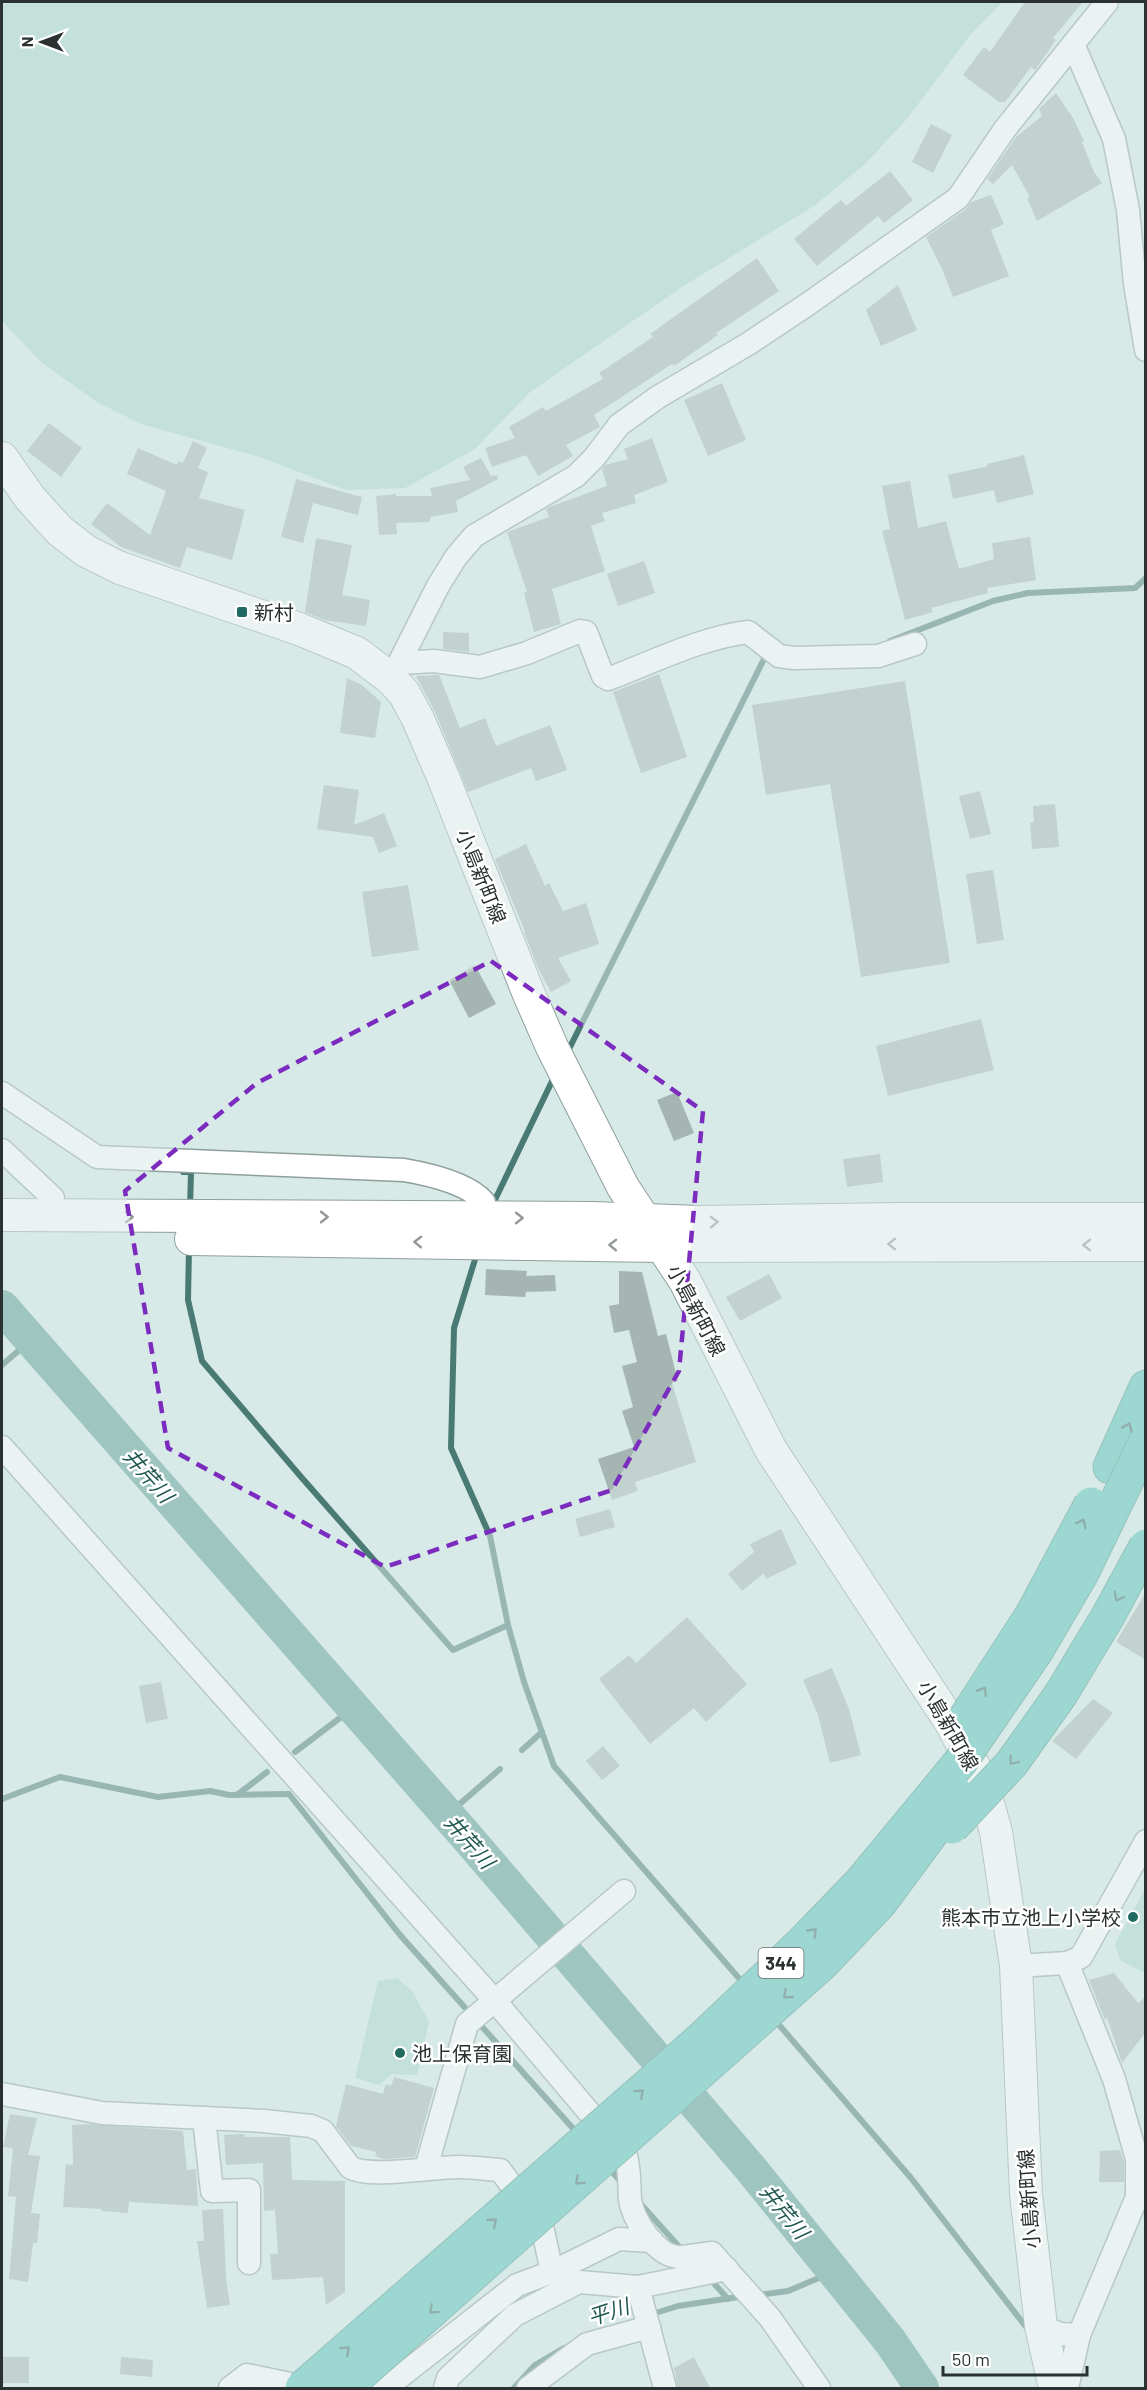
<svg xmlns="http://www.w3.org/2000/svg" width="1147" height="2390" font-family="Barlow,'Noto Sans JP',sans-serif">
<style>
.green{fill:#a9d4cd}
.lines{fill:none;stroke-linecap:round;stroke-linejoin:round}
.stream{stroke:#4a7a74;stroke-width:6}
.river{stroke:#589a91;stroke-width:34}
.building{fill:#a4b5b2}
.street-casing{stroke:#8e9f9c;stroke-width:25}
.secondary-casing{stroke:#8e9f9c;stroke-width:34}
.highway-casing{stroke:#459187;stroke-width:35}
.street{stroke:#fff;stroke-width:22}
.secondary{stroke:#fff;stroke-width:32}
.highway{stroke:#53c4b6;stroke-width:33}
.highway-bridge-casing{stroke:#459187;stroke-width:35;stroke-linecap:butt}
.highway-bridge{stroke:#53c4b6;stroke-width:33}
.oneway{stroke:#949898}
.oneway2{stroke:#3a6c66}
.marked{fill:none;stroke:#7b2cbf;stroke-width:4.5;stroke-dasharray:12 8;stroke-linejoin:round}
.poi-dot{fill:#216a62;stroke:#fff;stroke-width:2}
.labels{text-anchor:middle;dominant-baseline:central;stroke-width:5;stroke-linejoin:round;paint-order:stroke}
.shield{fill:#fff;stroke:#6a6f6e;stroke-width:1.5}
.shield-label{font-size:18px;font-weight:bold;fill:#2a3130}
.poi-label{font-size:20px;fill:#2a3130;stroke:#fff;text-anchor:start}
.street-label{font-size:20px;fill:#2a3130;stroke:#fff}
.water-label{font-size:21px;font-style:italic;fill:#1f5751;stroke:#fff}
</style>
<rect width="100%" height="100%" fill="#d8eae7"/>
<g class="green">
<polygon points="2,2 1003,2 971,34 906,120 865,164 814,206 685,285 569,365 529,393 475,449 405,488 346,490 260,457 141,424 97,402 41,362 2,321"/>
<polygon points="1145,1889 1145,1973 1120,1960 1115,1944"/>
<polygon points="397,1978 412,1991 429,2022 417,2075 392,2074 379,2085 355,2078 378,1981"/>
</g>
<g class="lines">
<g class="stream">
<polyline points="890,641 993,601 1028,593 1135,588 1146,578"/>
<polyline points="566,1055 768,651"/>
<polyline points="183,1172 191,1172 190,1208"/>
<polyline points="492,1206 555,1075"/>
<polyline points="189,1248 188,1300 202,1361 302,1478 453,1650 508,1625"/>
<polyline points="477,1253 454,1328 451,1448 490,1536 508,1625 524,1682 554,1766 744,1984"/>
<polyline points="2,1365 31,1340"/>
<polyline points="522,1750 542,1732"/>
<polyline points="295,1752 353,1708"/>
<polyline points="237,1795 267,1772"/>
<polyline points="2,1799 60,1777 158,1797 210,1791 229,1795 289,1794 400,1935 578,2134"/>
<polyline points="447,1815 500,1769"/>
<polyline points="774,2019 911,2178 1030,2332"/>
<polyline points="607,2166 622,2183"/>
<polyline points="639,2202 682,2250"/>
<polyline points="710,2279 728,2299"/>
<polyline points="758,2295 788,2291 833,2272"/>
<polyline points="649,2315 678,2306 745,2296"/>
<polyline points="514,2388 535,2365 564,2348"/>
</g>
<polyline class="river" points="2,1307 466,1836 751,2169 890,2341 922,2388"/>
</g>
<g class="building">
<polygon points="1025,2 1083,2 1053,38 1056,40 1035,70 1031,67 1005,102 999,102 963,75 984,47 990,52"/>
<polygon points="1056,93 1073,118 1084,141 1082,142 1094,172 1102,183 1037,221 1027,198 1030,197 1012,165 993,184 987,179 1016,137 1042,116 1039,109"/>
<polygon points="931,124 952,135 933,173 912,162"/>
<polygon points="890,171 913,200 884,223 878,216 817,266 794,239 841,200 846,206"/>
<polygon points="991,195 1004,224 991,230 1009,276 953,297 942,269 926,237 966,209 971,202"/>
<polygon points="757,258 779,291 716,333 718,335 674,366 672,364 594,415 600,427 566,445 573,456 538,476 526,455 492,467 485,448 515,438 509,427 543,407 546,411 603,379 599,373 653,337 650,334"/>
<polygon points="898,285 917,330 881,346 866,310"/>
<polygon points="722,383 746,440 708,456 684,400"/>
<polygon points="49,423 82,448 61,477 27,451"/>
<polygon points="652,438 668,482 634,495 636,503 602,513 605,521 591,526 605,571 552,589 561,624 534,632 524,593 527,592 507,532 549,517 546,509 552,506 607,486 602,469 605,465 628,459 624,449"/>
<polygon points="193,441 207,448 198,468 208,472 199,498 245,510 232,560 187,547 180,568 121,547 91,524 107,503 150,535 166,491 127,474 138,448 177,465 178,461 183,463"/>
<polygon points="1024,455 1034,494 997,503 994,490 953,499 948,475 988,466 987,464"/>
<polygon points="481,458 491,476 497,475 498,479 456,501 458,512 430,517 430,522 396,523 397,534 379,535 376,496 396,494 396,496 432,496 430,488 470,480 463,467"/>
<polygon points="296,479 362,497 358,515 313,503 303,543 281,537"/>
<polygon points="910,481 918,528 946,521 959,569 994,559 992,543 1030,537 1036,580 987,588 988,593 931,608 933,612 905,620 882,531 890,529 882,486"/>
<polygon points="316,538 352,545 342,595 370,600 366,626 324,620 305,612"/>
<polygon points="644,561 655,593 618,606 607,574"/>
<polygon points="443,632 469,633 469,652 443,649"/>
<polygon points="659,674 687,757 641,773 613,692"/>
<polygon points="439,675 460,728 485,718 496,746 550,725 567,770 536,781 531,768 468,792 435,712 416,676"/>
<polygon points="347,678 362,685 381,702 375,738 340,733"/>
<polygon points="905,681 950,963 861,977 830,784 766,795 752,705"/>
<polygon points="324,785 359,790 354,825 384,813 397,846 379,853 373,837 317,829"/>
<polygon points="980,791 991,834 970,839 959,796"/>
<polygon points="1055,804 1059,847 1032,849 1030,823 1034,822 1033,806"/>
<polygon points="526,844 545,886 549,883 563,911 586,903 599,944 558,958 571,981 551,992 538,968 524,932 525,931 495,859"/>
<polygon points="993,870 1004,940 977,944 966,874"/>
<polygon points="408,885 419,950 372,957 362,892"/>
<polygon points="475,965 496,1004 469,1018 449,980"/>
<polygon points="981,1019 994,1070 888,1096 876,1046"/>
<polygon points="677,1092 694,1133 674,1141 657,1100"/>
<polygon points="880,1154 883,1182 847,1187 843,1159"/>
<polygon points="486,1269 527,1271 526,1276 555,1275 556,1291 526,1292 525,1297 485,1295"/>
<polygon points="619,1271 642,1272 658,1336 666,1334 678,1381 672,1383 696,1462 635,1482 638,1491 612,1500 598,1459 634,1447 622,1411 633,1407 622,1366 637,1362 629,1330 614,1333 609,1306 619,1304"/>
<polygon points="769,1274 782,1298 740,1321 726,1297"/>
<polygon points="610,1509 615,1527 580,1537 575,1519"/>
<polygon points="781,1529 797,1564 766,1579 764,1573 742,1591 728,1574 754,1552 750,1544"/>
<polygon points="1146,1592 1146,1660 1116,1642"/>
<polygon points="687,1617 747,1684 706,1722 694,1708 650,1744 599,1679 629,1655 636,1663"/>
<polygon points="832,1668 849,1709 861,1755 830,1763 818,1715 803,1680"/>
<polygon points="161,1682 168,1719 146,1723 139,1686"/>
<polygon points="1093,1699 1113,1713 1076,1759 1052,1741"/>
<polygon points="603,1746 620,1766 602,1780 586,1761"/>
<polygon points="1114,1973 1138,2003 1146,1996 1146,2032 1122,2063 1107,2017 1105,2020 1089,1980"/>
<polygon points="394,2077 434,2088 415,2157 384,2159 375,2156 376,2152 351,2146 336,2126 346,2084 383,2094 386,2084 391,2086"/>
<polygon points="10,2114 37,2118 28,2155 40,2156 31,2213 40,2214 37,2243 33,2243 28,2282 9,2279 16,2197 8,2196 13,2148 3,2147"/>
<polygon points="90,2124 183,2131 187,2170 196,2169 198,2206 129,2202 128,2213 102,2211 102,2209 63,2207 66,2164 73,2165 72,2125"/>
<polygon points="244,2134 245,2137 290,2137 292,2180 345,2181 345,2292 326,2305 323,2277 272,2280 270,2254 278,2254 275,2210 264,2211 263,2163 226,2165 224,2135"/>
<polygon points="1120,2150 1124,2161 1124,2182 1099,2182 1100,2151"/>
<polygon points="223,2209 226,2278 230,2305 207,2308 197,2241 204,2241 202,2210"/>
<rect x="2" y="2357" width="27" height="26"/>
<polygon points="121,2357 153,2360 152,2377 120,2374"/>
<polygon points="694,2357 710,2388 678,2388 674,2368"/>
</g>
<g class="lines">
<g class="street-casing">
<g id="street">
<polyline points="1073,44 1114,139 1128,210 1135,284 1146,350"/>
<path d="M 400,663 L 434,661 L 480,667 L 527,653 L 580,631 L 586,632 L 603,676 L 608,679 C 653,662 700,638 748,632 L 779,656 L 794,658 L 878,656 L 915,644"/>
<polyline points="391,679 438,586 456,557 474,536 576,476 594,458 619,425 658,397 748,344 808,304 958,198 1005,129 1107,2"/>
<path d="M 2,1093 L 97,1157 L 404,1170 C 427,1174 468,1183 484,1202 L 475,1229"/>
<polyline points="2,1150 53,1198"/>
<path d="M 2,1447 L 495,2001 L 626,2156 C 630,2171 629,2183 630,2199 C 632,2219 656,2256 679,2257 C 689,2257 701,2254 712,2253 L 770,2318 L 819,2388"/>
<polyline points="1016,1966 1067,1963 1081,1957 1146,1841"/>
<path d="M 2,2094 L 102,2113 L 264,2121 L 311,2126 L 323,2131 L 350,2167 C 368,2179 434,2167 458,2167 C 472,2167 486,2169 500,2170 L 542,2226 L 552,2272"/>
<polyline points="204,2118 212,2191 249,2190 249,2263"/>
<polyline points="426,2168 467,2024 624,1891"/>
<polyline points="638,2287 665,2388"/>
<polyline points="1041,2326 1060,2334 1079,2335 1137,2197 1137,2159 1114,2079 1067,1963"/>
<polyline points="230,2388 247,2375 310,2388"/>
<polyline points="372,2388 392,2383 517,2285 552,2272 619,2239 652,2241"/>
<polyline points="445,2388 448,2378 515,2315 579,2282 638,2287 727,2269"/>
<polyline points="528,2388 587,2344 649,2327"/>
<polyline points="1067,2388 1079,2335"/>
</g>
</g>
<g class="secondary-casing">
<g id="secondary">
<polyline points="2,458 30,498 60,531 86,551 120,568 299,629 357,653 391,679 404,693 418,719 443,777 528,992 552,1047 623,1187 685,1281 771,1450 951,1723 982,1782 996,1832 1016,1966 1026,2194 1041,2326 1055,2388"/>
<polyline points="2,1215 593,1218 699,1222 900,1219 1146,1219"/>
<polyline points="191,1239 661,1246 1146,1245"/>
</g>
</g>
<g class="highway-casing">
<polyline id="highway" points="1110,1467 1146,1387"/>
</g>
<use href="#street" class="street"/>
<use href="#secondary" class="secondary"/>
<use href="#highway" class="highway"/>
<g class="highway-bridge-casing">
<g id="highway-bridge">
<polyline points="962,1723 1033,1613 1091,1504"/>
<polyline points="952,1827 1012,1763 1061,1694 1108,1616 1146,1546"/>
<polyline points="302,2388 701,2039 802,1943 861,1882 961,1761 1037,1650 1082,1573 1146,1441"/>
<polyline points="345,2388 822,1964 880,1903 959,1796"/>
</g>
</g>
<use href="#highway-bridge" class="highway-bridge"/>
</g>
<defs><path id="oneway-chevron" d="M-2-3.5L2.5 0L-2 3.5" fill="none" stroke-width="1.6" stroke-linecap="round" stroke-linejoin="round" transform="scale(1.5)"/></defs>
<g class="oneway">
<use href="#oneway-chevron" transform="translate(129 1217)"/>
<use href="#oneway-chevron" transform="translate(324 1217)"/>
<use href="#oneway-chevron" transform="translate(519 1218)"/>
<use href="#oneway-chevron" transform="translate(714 1222) rotate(-1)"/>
<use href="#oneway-chevron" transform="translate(418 1242) rotate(-179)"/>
<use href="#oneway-chevron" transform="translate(892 1244) rotate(180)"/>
<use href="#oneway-chevron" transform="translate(613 1245) rotate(-179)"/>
<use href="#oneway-chevron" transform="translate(1087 1245) rotate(-180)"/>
</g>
<g class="oneway2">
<use href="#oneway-chevron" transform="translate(1128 1427) rotate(-66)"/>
<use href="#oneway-chevron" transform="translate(1082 1523) rotate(-63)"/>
<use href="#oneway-chevron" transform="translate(1118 1597) rotate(118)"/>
<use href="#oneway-chevron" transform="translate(983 1691) rotate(-57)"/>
<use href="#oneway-chevron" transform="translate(1013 1761) rotate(128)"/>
<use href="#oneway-chevron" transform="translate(813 1932) rotate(-46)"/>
<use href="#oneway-chevron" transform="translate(787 1995) rotate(138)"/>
<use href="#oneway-chevron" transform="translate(640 2093) rotate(-42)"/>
<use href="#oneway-chevron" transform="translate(579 2181) rotate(138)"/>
<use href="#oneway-chevron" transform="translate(493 2222) rotate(-41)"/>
<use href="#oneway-chevron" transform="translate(433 2310) rotate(138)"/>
<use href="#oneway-chevron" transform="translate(346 2350) rotate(-41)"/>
</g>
<path d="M0 0H1147V2390H0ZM 491,961 L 703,1111 L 679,1371 L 612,1490 L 385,1567 L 168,1448 L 125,1191 L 257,1083 Z" fill="#d8eae7" fill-opacity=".55" fill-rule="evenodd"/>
<path class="marked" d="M 491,961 L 703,1111 L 679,1371 L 612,1490 L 385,1567 L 168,1448 L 125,1191 L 257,1083 Z"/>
<g class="poi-dot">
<rect x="236" y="606" width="12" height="12" rx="3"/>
<circle cx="1133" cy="1917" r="6"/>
<circle cx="400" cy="2053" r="6"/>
</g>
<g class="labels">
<rect class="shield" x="758.5" y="1948" width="45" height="30" rx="4.5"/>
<g class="shield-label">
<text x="781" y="1963">344</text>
</g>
<g class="poi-label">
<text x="254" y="612">新村</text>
<text x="1121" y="1917" text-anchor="end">熊本市立池上小学校</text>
<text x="412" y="2053">池上保育園</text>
</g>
<g class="street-label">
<text transform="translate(482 876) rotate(68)">小島新町線</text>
<text transform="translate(697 1310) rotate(62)">小島新町線</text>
<text transform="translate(949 1725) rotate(60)">小島新町線</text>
<text transform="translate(1028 2199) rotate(-94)">小島新町線</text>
</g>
<g class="water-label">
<text transform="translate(149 1475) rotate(49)">井芹川</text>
<text transform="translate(470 1841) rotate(49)">井芹川</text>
<text transform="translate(785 2211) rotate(51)">井芹川</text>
<text transform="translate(608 2311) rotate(-18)">平川</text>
</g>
</g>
<rect width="1147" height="2390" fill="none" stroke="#2a3130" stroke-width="6"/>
<g transform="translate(42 42) rotate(270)" stroke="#ffffff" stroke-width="4.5" paint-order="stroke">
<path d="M0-4.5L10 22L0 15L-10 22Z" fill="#2a3130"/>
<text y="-9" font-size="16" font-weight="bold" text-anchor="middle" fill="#2a3130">N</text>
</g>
<path d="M943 2366v9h144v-9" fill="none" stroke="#2a3130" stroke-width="3"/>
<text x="952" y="2366" font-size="18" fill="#2a3130" stroke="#ffffff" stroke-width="4.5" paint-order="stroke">50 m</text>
</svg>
